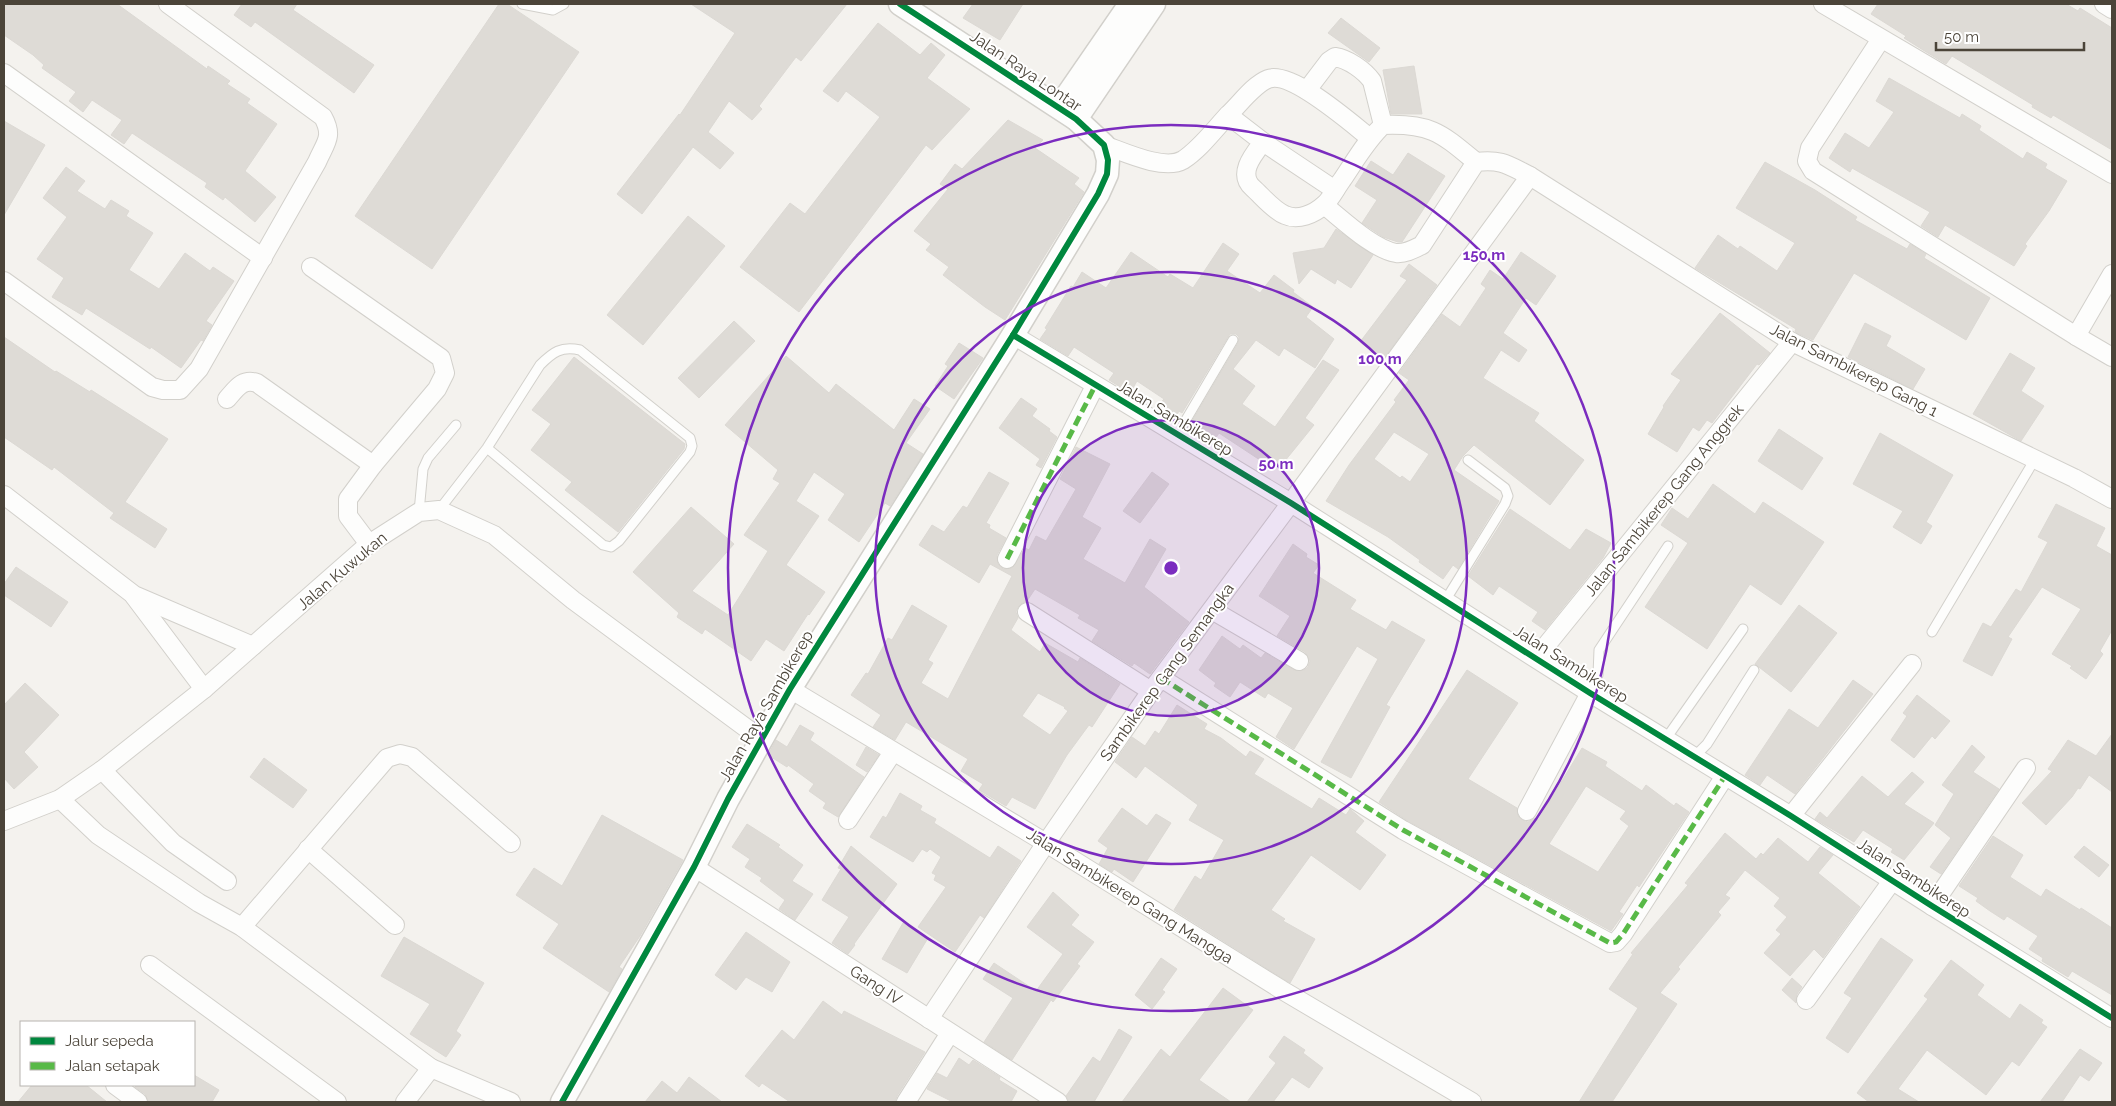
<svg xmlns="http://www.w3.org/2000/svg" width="2116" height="1106" font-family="Raleway,sans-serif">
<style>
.building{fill:#dedbd6;stroke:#dcd9d4;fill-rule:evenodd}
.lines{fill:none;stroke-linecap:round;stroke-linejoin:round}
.service-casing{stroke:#d2d0cb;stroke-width:11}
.minor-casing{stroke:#d2d0cb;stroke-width:20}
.tertiary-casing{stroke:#d2d0cb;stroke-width:25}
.service{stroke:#fdfdfc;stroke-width:9}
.minor{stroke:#fdfdfc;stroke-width:18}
.tertiary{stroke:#fdfdfc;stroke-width:22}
.quiet{stroke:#58b947;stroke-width:5;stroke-dasharray:10 5;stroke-linecap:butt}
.cycleway-casing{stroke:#fff;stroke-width:9}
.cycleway{stroke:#00873e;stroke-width:6}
.ring{fill:none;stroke:#7b2cbf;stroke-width:2.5}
.labels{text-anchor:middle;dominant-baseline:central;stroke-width:4;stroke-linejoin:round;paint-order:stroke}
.street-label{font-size:16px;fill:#4b4439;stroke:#fff}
.centre{fill:#7b2cbf;stroke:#fff;stroke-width:2.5}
.ring-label{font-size:15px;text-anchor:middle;font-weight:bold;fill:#7b2cbf;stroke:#fff;stroke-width:4;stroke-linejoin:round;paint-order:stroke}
</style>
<rect width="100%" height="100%" fill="#f4f2ee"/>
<g class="building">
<polygon points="4,4 117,4 207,69 208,66 230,81 227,84 250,99 247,103 277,124 245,171 276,197 255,222 225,197 223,200 205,187 207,183 132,133 124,144 111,135 122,120 92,100 83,112 69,101 76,92 42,68 44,65 33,55 4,35"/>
<polygon points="242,4 297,4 293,10 374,65 354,93 255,22 251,27 234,15"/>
<polygon points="499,4 507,4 579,52 432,269 355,216"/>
<polygon points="691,4 847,4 801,61 796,57 759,106 762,109 752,120 729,101 708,132 734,153 720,169 693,147 642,214 617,194 679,114 680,115 735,33"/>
<polygon points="973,4 1023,4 1000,40 963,18"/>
<polygon points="1878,4 2066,4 2078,11 2080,8 2112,28 2112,150 2053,115 2051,118 2032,107 2033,105 1952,56 1946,64 1923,50 1904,38 1906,36 1871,14"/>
<polygon points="1341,18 1380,48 1369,62 1328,33"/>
<polygon points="878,23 920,55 931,43 945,55 927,78 970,109 932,150 926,145 799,312 740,267 790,203 805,214 880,117 846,91 838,102 823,91"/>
<polygon points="1414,66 1422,114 1391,114 1383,70"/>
<polygon points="1889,78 1960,118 1962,114 1981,126 1979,130 2023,159 2027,152 2047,164 2045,168 2067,181 2049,211 2025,244 2027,246 2014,266 1945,225 1938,237 1921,226 1930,212 1852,168 1850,172 1829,158 1845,133 1869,148 1894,112 1876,101"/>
<polygon points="1008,120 1043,140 1035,148 1079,178 1074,184 1084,192 1005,320 985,307 943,275 949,267 926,250 931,244 914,231 948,189 940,184 955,164 962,169"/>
<polygon points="4,121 45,145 4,215"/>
<polygon points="1408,153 1445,176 1402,242 1398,242 1383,237 1362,223 1377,200 1355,186 1371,161 1393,175"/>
<polygon points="1765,162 1815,190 1857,217 1855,220 1907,249 1910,244 1926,254 1924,258 1990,298 1966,340 1854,273 1813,340 1797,333 1795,331 1796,329 1695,268 1718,235 1738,249 1740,246 1777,271 1795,243 1736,208"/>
<polygon points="66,167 85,181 77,191 105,209 111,200 129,211 126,216 153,233 129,270 159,289 185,253 210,271 213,267 234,281 206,321 212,325 203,341 201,340 181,368 151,347 150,349 86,308 82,315 52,297 64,278 37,259 67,217 43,198"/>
<polygon points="688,216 725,246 643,345 607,315"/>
<polygon points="1336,229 1373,255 1351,288 1337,279 1335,284 1311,269 1299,284 1293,253 1324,248"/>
<polygon points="1223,243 1239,254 1227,271 1260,293 1274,275 1294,290 1293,292 1313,307 1306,317 1334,339 1315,368 1284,348 1279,356 1256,340 1233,369 1255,386 1242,404 1275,427 1323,360 1339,370 1305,418 1314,425 1280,467 1266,457 1263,462 1219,433 1215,439 1192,421 1238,343 1239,337 1236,334 1230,334 1228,337 1182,413 1179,411 1174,420 1156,409 1164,399 1137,381 1130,393 1109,380 1114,373 1074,347 1068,356 1040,339 1047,329 1045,328 1071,286 1073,287 1082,272 1106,288 1131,252 1168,277 1170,274 1193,288"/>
<path d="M 1521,252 L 1556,276 L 1536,305 L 1526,298 L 1503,333 L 1527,350 L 1519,362 L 1501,350 L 1483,378 L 1539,413 L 1534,421 L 1584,460 L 1550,505 L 1474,445 L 1463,456 L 1454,470 L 1499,501 L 1458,569 L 1453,565 L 1443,579 L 1419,562 L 1420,560 L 1388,537 L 1326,501 L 1349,465 L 1396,402 L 1394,400 L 1409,380 L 1399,373 L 1442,314 L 1460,327 L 1486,288 L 1481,284 L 1490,270 L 1503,279 ZM 1394,432 L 1429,454 L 1410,482 L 1402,476 L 1400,478 L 1374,459 Z"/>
<polygon points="1409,264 1437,285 1383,360 1360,342 1407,280 1400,276"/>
<polygon points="1720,313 1770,353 1759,365 1757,364 1712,423 1707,420 1699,431 1693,427 1677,452 1648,434 1664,407 1663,406 1681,380 1671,374"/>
<polygon points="734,321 755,341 699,398 678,378"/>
<polygon points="1865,323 1891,336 1886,346 1925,369 1913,389 1848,357"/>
<polygon points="4,337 55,372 56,371 90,392 91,390 168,439 125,502 167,529 155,548 110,518 114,513 54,467 52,470 4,437"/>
<polygon points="959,343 983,358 954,399 935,386 948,366 945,364"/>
<polygon points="2010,353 2035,368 2021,391 2044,406 2021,441 1973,414"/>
<polygon points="786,356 829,393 836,384 894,430 914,399 930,409 906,443 923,454 890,506 885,503 859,542 828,520 845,494 814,472 796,501 819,516 786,565 825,592 809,615 808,614 784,651 766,639 751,661 705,629 702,634 677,617 679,613 633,572 691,507 734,544 692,591 728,615 768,551 744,535 780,483 773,479 778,470 725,425"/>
<polygon points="574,357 685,444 684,449 618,532 565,490 572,482 531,450 551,424 532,410"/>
<polygon points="1021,398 1037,409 1032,416 1050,429 1049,431 1057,437 1041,468 1036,465 1040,459 999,428"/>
<polygon points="1779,429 1823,458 1802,490 1758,461"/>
<polygon points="1880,433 1953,475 1926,522 1932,526 1921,544 1893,527 1903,511 1853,484"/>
<path d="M 1076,447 L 1110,464 L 1082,517 L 1101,528 L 1083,559 L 1125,583 L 1150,539 L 1166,549 L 1144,587 L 1189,622 L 1150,674 L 1134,663 L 1132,666 L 1092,641 L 1099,630 L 1078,618 L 1080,615 L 1035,589 L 1027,601 L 1022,603 L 1018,607 L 1016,612 L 1018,618 L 1011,630 L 1040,652 L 1045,643 L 1078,662 L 1080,658 L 1120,684 L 1092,727 L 1089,725 L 1067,755 L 1035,809 L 1012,797 L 1006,806 L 979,790 L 983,784 L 961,771 L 968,759 L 906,722 L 895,740 L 873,727 L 881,715 L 851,695 L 866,673 L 868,674 L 888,638 L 892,640 L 912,605 L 947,626 L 928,660 L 933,663 L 921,683 L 948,699 L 1012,576 L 990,564 L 979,583 L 919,545 L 932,525 L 944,532 L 963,506 L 967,508 L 989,472 L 1009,483 L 986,523 L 990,525 L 989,528 L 1006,538 L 997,555 L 998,564 L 1003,569 L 1012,568 L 1025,548 L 1029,550 L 1036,536 L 1046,541 L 1076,489 L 1060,479 ZM 1038,693 L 1065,707 L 1064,708 L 1068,711 L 1050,735 L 1022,716 Z"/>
<polygon points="1152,472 1169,484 1140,523 1123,511"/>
<polygon points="1713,484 1755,514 1763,502 1824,542 1781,605 1750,584 1707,649 1645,607 1688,543 1661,525 1672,508 1688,519"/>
<polygon points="2056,504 2105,528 2096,546 2112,555 2112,630 2100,651 2103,654 2086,679 2070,668 2072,666 2052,654 2081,609 2042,587 2008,637 2012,639 1992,676 1963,661 1983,623 1991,627 2016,589 2021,592 2048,542 2038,537"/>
<polygon points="1510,509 1570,550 1586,529 1611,543 1603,558 1545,630 1532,621 1538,612 1499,586 1493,595 1468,576"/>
<polygon points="1293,544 1307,554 1306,557 1319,565 1313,573 1356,600 1350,609 1386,630 1392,621 1425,640 1386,705 1390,707 1351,778 1321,762 1378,659 1357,646 1294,749 1276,737 1293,708 1268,693 1265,698 1240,682 1230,697 1214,686 1216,683 1199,670 1222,636 1240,649 1243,645 1261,658 1265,653 1294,670 1304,670 1308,667 1310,661 1305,652 1277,636 1290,616 1259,596"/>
<polygon points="16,567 68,602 51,627 4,595 4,584"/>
<polygon points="1799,605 1837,633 1791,692 1755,664"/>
<path d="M 1467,670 L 1518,703 L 1468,779 L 1517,808 L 1518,816 L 1522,820 L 1528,822 L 1535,818 L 1538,820 L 1582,748 L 1607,762 L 1605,766 L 1642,791 L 1646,785 L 1674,806 L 1676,803 L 1689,812 L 1639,887 L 1637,885 L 1619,912 L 1623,914 L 1611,931 L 1408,821 L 1379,802 ZM 1586,786 L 1626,811 L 1620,819 L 1629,826 L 1598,872 L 1549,844 Z"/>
<polygon points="1853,680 1873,694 1795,794 1767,775 1760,785 1745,775 1789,709 1818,728"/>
<polygon points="25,683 59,715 24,752 38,767 14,789 4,778 4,705"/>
<polygon points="1917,695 1950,721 1935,739 1932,736 1914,758 1891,740 1907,716 1903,713"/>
<polygon points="1177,705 1207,724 1204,729 1221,738 1246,757 1250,751 1264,759 1254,774 1312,809 1319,798 1346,815 1350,809 1364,821 1355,832 1386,855 1360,890 1311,855 1271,910 1285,919 1283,921 1315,939 1290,983 1174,910 1195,876 1201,880 1224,840 1189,820 1198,805 1145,766 1136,778 1115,762 1132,737 1145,746 1155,731 1159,734"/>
<polygon points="800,725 814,733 810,740 864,777 838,817 823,808 826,803 809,791 814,784 788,765 787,767 768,755 776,740 787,747"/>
<polygon points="2112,734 2112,792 2089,775 2080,789 2078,788 2072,797 2046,825 2022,803 2052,771 2048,769 2068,740 2096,756"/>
<polygon points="1972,745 1985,757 1973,772 1999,789 1941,874 1930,867 1951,838 1935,825 1954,794 1942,785"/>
<polygon points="866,747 879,755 867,772 856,765"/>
<polygon points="264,758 307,790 293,808 250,777"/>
<polygon points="1912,772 1924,782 1904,804 1934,823 1904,860 1891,852 1893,849 1863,830 1854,842 1815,819 1820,812 1827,818 1862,776 1888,797"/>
<polygon points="900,793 922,806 920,810 936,819 934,823 990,858 998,846 1021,861 984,918 980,915 955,952 918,927 946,887 934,880 936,875 932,873 941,857 930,849 927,852 922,849 913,862 870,837 883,816 886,818"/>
<polygon points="1122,808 1147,826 1156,814 1171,823 1133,882 1114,869 1112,872 1099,864 1108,848 1098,841"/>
<polygon points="602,815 683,860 640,936 619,967 622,969 609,992 543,948 559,924 516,895 534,868 562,886"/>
<polygon points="747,824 780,845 778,847 803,865 792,881 813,894 795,920 779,909 785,900 760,881 762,878 745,867 750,859 732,847"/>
<polygon points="1725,833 1756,859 1761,853 1763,855 1778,838 1808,862 1820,847 1833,855 1818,873 1860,907 1823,958 1814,949 1790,976 1764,953 1781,934 1776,930 1787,917 1774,906 1780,898 1745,870 1725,895 1730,898 1718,912 1721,915 1678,967 1680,969 1660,993 1677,1004 1612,1102 1579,1102 1638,1008 1609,989 1633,954 1631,953 1688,885 1685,883"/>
<polygon points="1993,836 2023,855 2010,877 2041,897 2046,889 2080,910 2081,908 2112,928 2112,995 2072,971 2068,977 2042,961 2043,958 2029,949 2038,936 2007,916 2004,920 1990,911 1976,901 1978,898 1959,886"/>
<polygon points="851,846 897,884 854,944 855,945 848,954 832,943 849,917 822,900 841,869 838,868"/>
<polygon points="2084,846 2109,865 2099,877 2074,857"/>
<polygon points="1053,892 1079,915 1071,925 1094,942 1077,964 1080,966 1053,1002 1051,1000 1012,1060 984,1042 1013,998 983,979 994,963 1036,991 1063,954 1027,927"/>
<polygon points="903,923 928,938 907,973 882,959"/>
<polygon points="746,932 790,962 772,992 746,977 736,990 715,975"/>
<polygon points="404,937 484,983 456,1031 461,1035 446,1057 410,1034 430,1004 381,976"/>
<polygon points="1881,938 1913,960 1848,1053 1826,1038 1852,998 1844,993"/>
<polygon points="1161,958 1177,969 1162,990 1165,992 1152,1009 1135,995"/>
<polygon points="1951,960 1984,985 1977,995 2010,1019 2020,1004 2043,1020 2041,1023 2047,1027 2019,1066 2012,1061 1986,1095 1927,1050 1898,1089 1919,1102 1869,1102 1857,1093 1928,999 1924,996"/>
<polygon points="1792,978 1802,987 1797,994 1796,1003 1782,990"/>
<polygon points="1223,988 1253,1010 1199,1080 1231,1102 1122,1102 1161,1049 1170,1057"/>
<polygon points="823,1001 842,1015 844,1011 925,1052 897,1096 895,1102 790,1102 762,1083 759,1087 745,1076 782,1030 794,1040"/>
<polygon points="1119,1029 1132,1037 1094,1102 1069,1102 1066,1096 1093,1057 1100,1062"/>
<polygon points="1284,1036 1305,1050 1303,1053 1323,1068 1309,1088 1292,1077 1273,1102 1247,1102 1276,1063 1269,1057"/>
<polygon points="2080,1049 2102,1063 2089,1081 2080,1075 2062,1102 2040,1102"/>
<polygon points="959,1058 969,1065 973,1060 1000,1077 999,1080 1017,1091 1011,1102 953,1102 927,1089 937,1073 947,1078"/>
<polygon points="194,1075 219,1090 212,1102 148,1102 145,1094 135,1087 137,1085 194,1085"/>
<polygon points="689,1077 722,1102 645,1102 662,1081 677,1093"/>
<polygon points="32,1085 86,1085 107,1102 18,1102"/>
</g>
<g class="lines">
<g class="service-casing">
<g id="service">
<polyline points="522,4 553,10 564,4"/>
<polyline points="1177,435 1233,340"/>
<path d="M 439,510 L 487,448 L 540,365 C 553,352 561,346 580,350 L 690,438 L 692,446 L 690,452 L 619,541 L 611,547 L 603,545 L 487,448"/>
<polyline points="419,512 423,469 428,458 456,425"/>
<polyline points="1445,601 1505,504 1508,496 1505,488 1468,460"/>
<polyline points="1932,632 2035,459"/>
<polyline points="1590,693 1598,675 1599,650 1668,546"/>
<polyline points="1665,740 1743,629"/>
<polyline points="1694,757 1707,744 1754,670"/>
</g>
</g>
<g class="minor-casing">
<g id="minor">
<polyline points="1823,4 2112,174"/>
<polyline points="2104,4 2112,9"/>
<polyline points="1881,39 1810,148 1807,161 1813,171 2076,336 2112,357"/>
<polyline points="4,73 263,258"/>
<path d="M 1307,90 L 1329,61 L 1335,57 C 1348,59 1364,70 1372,81 L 1383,125"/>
<path d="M 1228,115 C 1240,104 1253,85 1268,79 C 1291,70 1351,123 1370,138"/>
<polyline points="1263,142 1335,190"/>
<path d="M 1104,145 C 1124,152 1164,171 1183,160 C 1200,149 1214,130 1228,115 L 1263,142 C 1253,155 1237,174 1253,188 C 1262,196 1273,210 1285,215 C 1298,221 1314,214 1324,205 C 1331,199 1336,188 1342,180 C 1355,161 1366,141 1383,125 C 1431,123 1441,133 1476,162"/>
<path d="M 1324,205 C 1343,220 1373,249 1396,253 C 1405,254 1414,249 1422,245 L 1476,162 C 1502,159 1508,165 1530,176 L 1792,342 L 2074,478 L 2112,499"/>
<polyline points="311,267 441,358 445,373 437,389 373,465 348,499 348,516 369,544"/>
<path d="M 4,281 L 152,387 L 163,390 L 180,390 L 199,369 L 317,162 C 325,143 334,137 323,117 L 168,4"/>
<polyline points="1013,335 1291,503 1590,693 1791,816 1932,906 2112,1018"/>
<polyline points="2076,336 2112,274"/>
<path d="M 227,399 C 236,389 242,378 257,383 L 373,465"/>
<polyline points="4,495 134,595 253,646"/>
<polyline points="1007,559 1095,386"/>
<polyline points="134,596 204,689"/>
<polyline points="1212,610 1299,661"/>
<polyline points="1027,612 1151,691"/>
<polyline points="1536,658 1792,342"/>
<polyline points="1161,678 1403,830 1610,943 1616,942 1623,934 1725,776"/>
<polyline points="790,689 1046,843 1282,990 1472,1102"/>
<polyline points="102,770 173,843 227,881"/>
<polyline points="60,799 98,835 199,903 242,927 431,1068 511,1102"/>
<polyline points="1527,811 1590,693"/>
<polyline points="1791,816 1912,664"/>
<polyline points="848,820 893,752"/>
<polyline points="4,821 60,799 102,770 204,689 369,544 419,512 439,510 494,535 573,600 761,739"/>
<polyline points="308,849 395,925"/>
<polyline points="694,867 1058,1102"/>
<polyline points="1932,906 2026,768"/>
<polyline points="242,927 387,758 400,754 412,757 511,843"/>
<polyline points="150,965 337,1102"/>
<polyline points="1806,1000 1892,881"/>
<polyline points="929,1019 1046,843 1151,691 1293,500 1530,176"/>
<polyline points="115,1085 138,1102"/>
<polyline points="405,1102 431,1068"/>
<polyline points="906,1102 950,1033"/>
</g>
</g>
<g class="tertiary-casing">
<g id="tertiary">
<polyline points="1059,107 1130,4"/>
<polyline points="1076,119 1154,4"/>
<polyline points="562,1102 694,867 728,799 790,689 1013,335 1098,194 1107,174 1108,160 1104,145 1076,119 900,4"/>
</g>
</g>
<use href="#service" class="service"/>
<use href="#minor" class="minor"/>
<use href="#tertiary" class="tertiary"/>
<g class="quiet">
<polyline points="1007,559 1095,386"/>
<polyline points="1161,678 1403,830 1610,943 1616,942 1623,934 1725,776"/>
</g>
<g class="cycleway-casing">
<g id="cycleway">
<polyline points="1013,335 1291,503 1590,693 1791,816 1932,906 2112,1018"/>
<polyline points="562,1102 694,867 728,799 790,689 1013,335 1098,194 1107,174 1108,160 1104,145 1076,119 900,4"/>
</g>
</g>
<use href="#cycleway" class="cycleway"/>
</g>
<circle cx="1171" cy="568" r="148" fill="#7b2cbf" fill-opacity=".12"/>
<g class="ring">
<circle cx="1171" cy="568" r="148"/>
<circle cx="1171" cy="568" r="296"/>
<circle cx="1171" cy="568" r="443"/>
</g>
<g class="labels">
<g class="street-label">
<text transform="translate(1026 71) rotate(34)">Jalan Raya Lontar</text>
<text transform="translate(1854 370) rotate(27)">Jalan Sambikerep Gang 1</text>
<text transform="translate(1175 418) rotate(31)">Jalan Sambikerep</text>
<text transform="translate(1664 500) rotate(-51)">Jalan Sambikerep Gang Anggrek</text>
<text transform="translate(342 571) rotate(-40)">Jalan Kuwukan</text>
<text transform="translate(1571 664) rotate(32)">Jalan Sambikerep</text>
<text transform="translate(1167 672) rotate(-54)">Sambikerep Gang Semangka</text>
<text transform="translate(766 706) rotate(-60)">Jalan Raya Sambikerep</text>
<text transform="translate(1914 878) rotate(33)">Jalan Sambikerep</text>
<text transform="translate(1130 896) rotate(32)">Jalan Sambikerep Gang Mangga</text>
<text transform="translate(876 985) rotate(33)">Gang IV</text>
</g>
</g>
<circle cx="1171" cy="568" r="8" class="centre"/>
<g class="ring-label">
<text x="1484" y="260">150 m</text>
<text x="1380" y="364">100 m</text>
<text x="1276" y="469">50 m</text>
</g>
<rect width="2116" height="1106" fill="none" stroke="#4b4439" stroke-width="10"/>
<rect x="20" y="1021" width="175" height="65" fill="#ffffff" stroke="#b7b4b0"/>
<rect x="30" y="1037" width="25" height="8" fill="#00873e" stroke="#b7b4b0"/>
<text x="65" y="1046" font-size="15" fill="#4b4439">Jalur sepeda</text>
<rect x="30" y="1062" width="25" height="8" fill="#58b947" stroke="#b7b4b0"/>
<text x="65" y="1071" font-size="15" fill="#4b4439">Jalan setapak</text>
<path d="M1936 42v8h148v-8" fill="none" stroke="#4b4439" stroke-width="2.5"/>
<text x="1944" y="42" font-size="15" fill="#4b4439" stroke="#ffffff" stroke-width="4" paint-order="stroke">50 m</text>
</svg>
